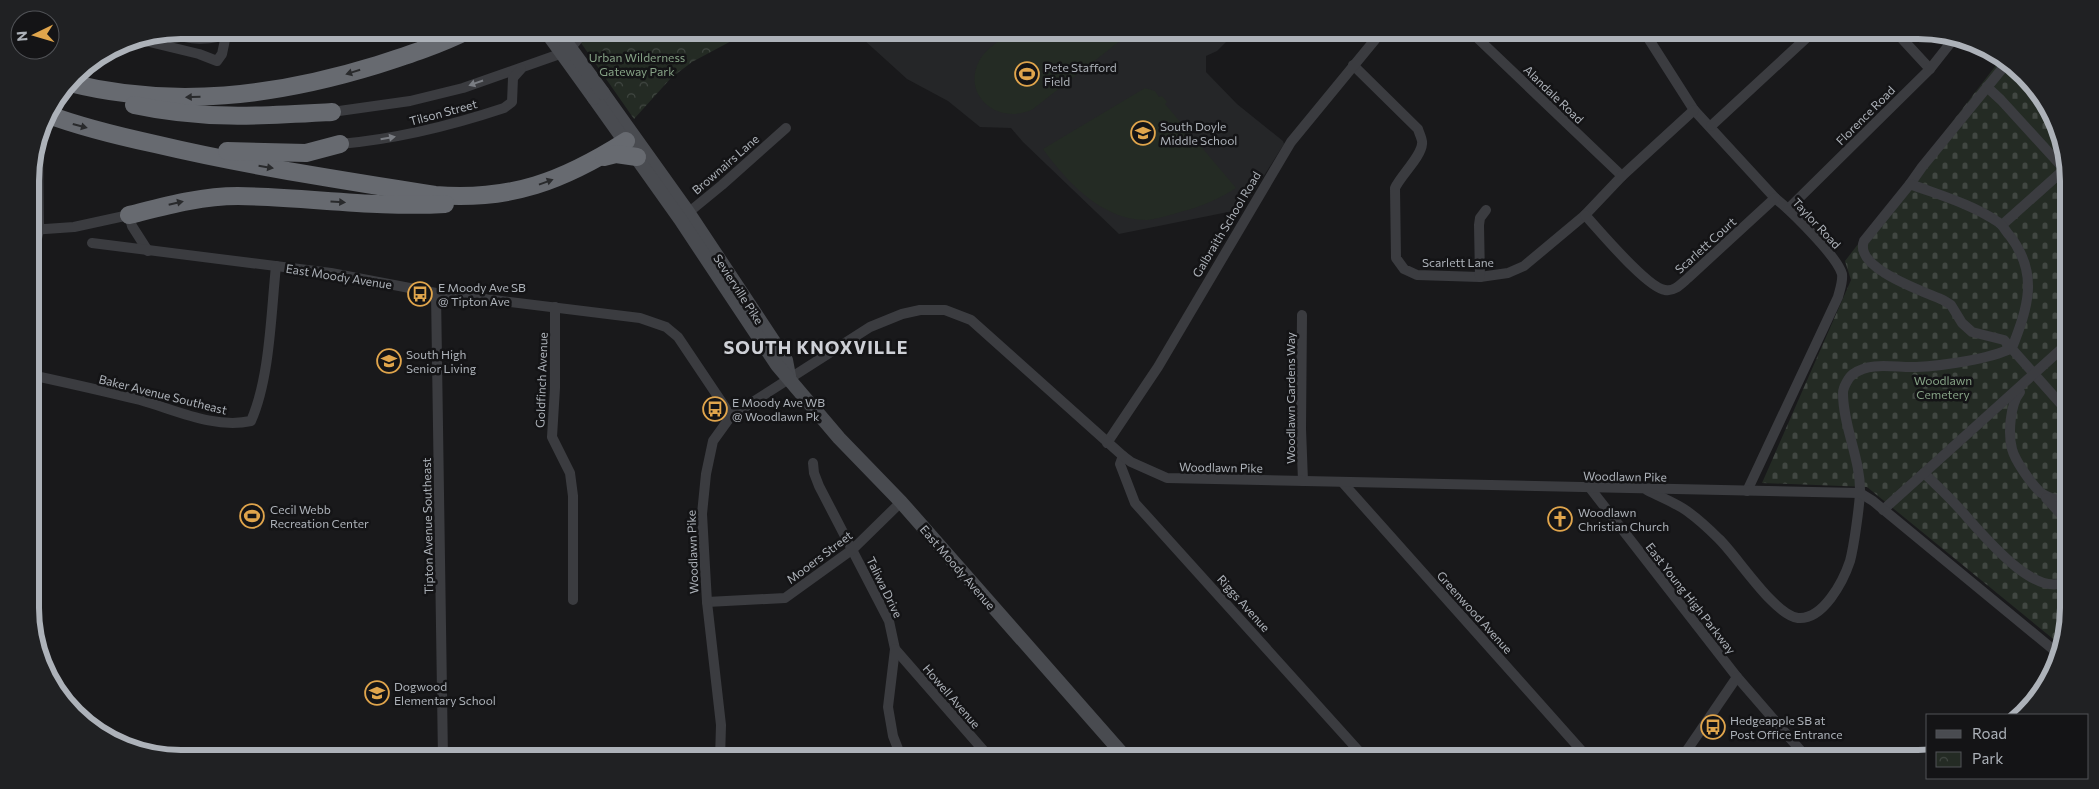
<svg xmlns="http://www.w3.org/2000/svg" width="2099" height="789" font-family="Commissioner,sans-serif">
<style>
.built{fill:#252628}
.green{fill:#242b24}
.cemetery{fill:url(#cemetery-stones)}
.park{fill:url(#park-crowns)}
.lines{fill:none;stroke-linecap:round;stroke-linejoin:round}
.minor{stroke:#3b3c40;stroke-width:10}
.secondary{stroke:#494b50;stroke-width:14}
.motorway{stroke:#676a70;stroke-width:18}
.secondary-bridge{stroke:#494b50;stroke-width:14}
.oneway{fill:#292a2c}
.oneway2{fill:#7a7d83}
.labels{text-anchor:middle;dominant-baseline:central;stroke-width:5;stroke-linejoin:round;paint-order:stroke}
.park-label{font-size:12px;fill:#86a286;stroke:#141416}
.poi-label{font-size:12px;fill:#adb2b9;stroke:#141416;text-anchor:start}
.street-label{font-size:12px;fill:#adb2b9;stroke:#141416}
.district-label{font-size:18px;font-weight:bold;letter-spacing:1px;fill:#ced0d6;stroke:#141416}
.rim{fill:none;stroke:#adb2b9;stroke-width:6}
</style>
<defs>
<pattern id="cemetery-stones" width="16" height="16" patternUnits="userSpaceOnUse" patternTransform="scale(1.25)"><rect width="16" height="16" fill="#242b24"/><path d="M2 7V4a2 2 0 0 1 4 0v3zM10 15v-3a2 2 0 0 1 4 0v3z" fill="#414742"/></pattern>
<pattern id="park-crowns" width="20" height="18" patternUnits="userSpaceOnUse" patternTransform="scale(1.25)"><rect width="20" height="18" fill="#242b24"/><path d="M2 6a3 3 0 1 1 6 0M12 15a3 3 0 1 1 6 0" fill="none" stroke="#414742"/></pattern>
</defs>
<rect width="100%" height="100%" fill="#19191b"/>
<polygon class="built" points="853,30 1238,30 1217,51 1206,56 1206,72 1237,104 1283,141 1284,144 1243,209 1119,234 1023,142 1011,128 980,127 948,101 907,79"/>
<g class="green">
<path d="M 1014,30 L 1134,30 L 1033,109 C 1000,126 961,97 979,61 C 986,48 1002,39 1014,30 Z"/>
<path d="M 1145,88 L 1155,91 L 1159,97 L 1162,96 L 1167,102 L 1165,104 L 1236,188 C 1219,199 1201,207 1180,212 C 1170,215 1158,219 1147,220 C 1103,221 1067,182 1043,149 Z"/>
</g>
<polygon class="cemetery" points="2000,60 2032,82 2057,123 2068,161 2069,608 2063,647 1867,487 1762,483 1851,280 1845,261"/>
<polygon class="park" points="572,30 752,30 692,62 671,78 634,119"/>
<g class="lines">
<g class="minor">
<polyline points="1469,30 1622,176"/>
<path d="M 1643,30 L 1694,110 L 1775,198 C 1791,211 1837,256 1842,274 C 1843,282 1840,289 1838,297 L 1747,491"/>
<polyline points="1894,30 1930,69"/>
<path d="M 171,32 C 193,43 217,39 239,30"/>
<polyline points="137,39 199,54 217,61 222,54 226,35"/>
<path d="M 1353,65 L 1418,129 C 1419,133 1423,140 1422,144 C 1421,157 1401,175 1395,188 L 1396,258 L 1404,269 L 1417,275 L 1480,277 L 1508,273 L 1524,266 L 1585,215 L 1622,176 L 1694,110"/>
<polyline points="1987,87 2001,100 2064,169"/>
<polyline points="332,112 410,101 463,88 557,55 575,43 585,30"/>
<polyline points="1711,126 1815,30"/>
<path d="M 340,144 C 397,139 450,126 504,108 L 512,102 L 513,78 L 521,69"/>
<polyline points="1910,184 1922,167 2006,64"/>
<polyline points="1788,209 1930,69 1956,36"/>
<path d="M 1585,215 C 1599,230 1647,288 1665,290 C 1674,292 1681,284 1688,278 L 1775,198"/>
<polyline points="683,217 722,185 786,128"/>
<polyline points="2002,225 2068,166"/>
<polyline points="31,230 74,227 129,215 132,226 148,251"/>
<polyline points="92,243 331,273 436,293 640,318 666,327 678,337 731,416"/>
<polyline points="31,264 39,230 38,142"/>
<polyline points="1480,277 1479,225 1480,218 1486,210"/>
<polyline points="436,293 443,759"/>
<polyline points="555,307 555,388 552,437 570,473 573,496 573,600"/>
<polyline points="1302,315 1301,429 1303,481"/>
<path d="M 31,375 C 68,383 104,391 140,400 C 176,410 214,429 251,421 C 270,378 271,313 276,266"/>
<path d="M 2020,392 C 2010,404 2008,434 2012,449 C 2015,461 2031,483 2040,492 C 2047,498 2060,501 2069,503"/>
<polyline points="1107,443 1158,367 1291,142 1383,30"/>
<polyline points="1123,456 1120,464 1135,503 1366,759"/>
<polyline points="813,463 814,473 819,486 889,621 895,649 888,707 893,736 902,759"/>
<path d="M 1924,473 C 1935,484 1947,495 1957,506 C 1976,526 2037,606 2069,579"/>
<polyline points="1343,483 1589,759"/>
<polyline points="1590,488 1737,677 1808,759"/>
<path d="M 1647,490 C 1660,497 1676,503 1687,511 C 1698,519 1709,529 1719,539 C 1737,556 1774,615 1798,618 C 1823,620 1843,582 1850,561 C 1854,546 1859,509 1860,493 C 1861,459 1843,427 1843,393 C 1843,387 1849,377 1853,374 C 1871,361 1896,368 1916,367 C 1942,366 1990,359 2012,348 C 2028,307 2039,274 2010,236 C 2006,232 2003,225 1998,222 C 1972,204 1939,195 1910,184 L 1864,241 C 1853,268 1925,292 1943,300 L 1951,305 L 1962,323 L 1972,332 L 2004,340 L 2068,412"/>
<polyline points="2046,498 2069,523"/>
<polyline points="1883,510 2068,343"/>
<polyline points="707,602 785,598 853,549 901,502"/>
<polyline points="895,649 991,759"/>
<polyline points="720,759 721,725 707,602 702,514 706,474 713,441 731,416 870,327 902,314 920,310 945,310 971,320 1123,456 1131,462 1167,478 1860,493 1873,501 2061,656"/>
<polyline points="1681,759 1737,677"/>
</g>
<g class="secondary">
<polyline points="603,93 688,212 786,360 789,376"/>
<polyline points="594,98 680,219 777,365 839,438 901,502 1127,759"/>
</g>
<g class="motorway">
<path d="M 70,83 C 174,109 276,96 377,65 C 408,55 439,45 469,30"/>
<path d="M 134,105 C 203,120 262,116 332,112"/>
<path d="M 46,114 C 81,127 118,136 155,144 C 248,166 342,180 435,195 C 511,201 563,181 626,141"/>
<polyline points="227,151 306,153 340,144"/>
<polyline points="604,157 616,154 637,157"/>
<path d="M 129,215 C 165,206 200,196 238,196 C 307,197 376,208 445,204"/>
</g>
<g class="secondary-bridge">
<polyline points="545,30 594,98"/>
<polyline points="557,30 603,93"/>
</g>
</g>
<defs><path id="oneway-solid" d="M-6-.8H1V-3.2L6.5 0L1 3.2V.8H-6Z" transform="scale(1.25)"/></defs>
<g class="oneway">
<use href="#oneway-solid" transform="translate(353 72) rotate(163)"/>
<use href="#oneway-solid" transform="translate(193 97) rotate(178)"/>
<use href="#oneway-solid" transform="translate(80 126) rotate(15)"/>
<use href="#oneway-solid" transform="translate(266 167) rotate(9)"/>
<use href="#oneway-solid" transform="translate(546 182) rotate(-20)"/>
<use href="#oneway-solid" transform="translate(338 202) rotate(3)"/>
<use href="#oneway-solid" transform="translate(176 203) rotate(-13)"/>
</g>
<g class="oneway2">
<use href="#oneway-solid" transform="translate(476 83) rotate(161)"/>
<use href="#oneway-solid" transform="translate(388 138) rotate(-10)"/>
</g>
<defs>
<g id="stadium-ring" transform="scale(1.25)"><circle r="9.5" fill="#141416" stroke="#e0a54c" stroke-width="1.5"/><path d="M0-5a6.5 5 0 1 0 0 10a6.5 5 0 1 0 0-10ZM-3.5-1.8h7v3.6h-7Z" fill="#e0a54c"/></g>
<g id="school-ring" transform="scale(1.25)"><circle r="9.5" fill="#141416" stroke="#e0a54c" stroke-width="1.5"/><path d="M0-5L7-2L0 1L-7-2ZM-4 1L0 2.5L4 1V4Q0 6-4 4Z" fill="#e0a54c"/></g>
<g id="bus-ring" transform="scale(1.25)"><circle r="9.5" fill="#141416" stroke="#e0a54c" stroke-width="1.5"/><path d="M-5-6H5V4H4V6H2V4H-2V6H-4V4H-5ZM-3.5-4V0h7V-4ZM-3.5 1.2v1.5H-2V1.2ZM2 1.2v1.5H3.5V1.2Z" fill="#e0a54c"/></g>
<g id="church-ring" transform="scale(1.25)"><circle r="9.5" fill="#141416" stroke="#e0a54c" stroke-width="1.5"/><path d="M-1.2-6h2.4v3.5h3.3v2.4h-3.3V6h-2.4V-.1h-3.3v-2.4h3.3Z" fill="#e0a54c"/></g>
</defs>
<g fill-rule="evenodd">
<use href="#stadium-ring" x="1027" y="74"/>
<use href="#school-ring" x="1143" y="133"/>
<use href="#bus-ring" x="420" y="294"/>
<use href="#school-ring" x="389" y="361"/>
<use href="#bus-ring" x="715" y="409"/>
<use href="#stadium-ring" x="252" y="516"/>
<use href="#church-ring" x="1560" y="519"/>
<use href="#school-ring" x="377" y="693"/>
<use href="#bus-ring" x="1713" y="727"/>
</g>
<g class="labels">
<g class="park-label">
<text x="637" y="57">Urban Wilderness<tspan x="637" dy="14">Gateway Park</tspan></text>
<text x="1943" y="380">Woodlawn<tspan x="1943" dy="14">Cemetery</tspan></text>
</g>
<g class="poi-label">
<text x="1044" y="67">Pete Stafford<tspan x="1044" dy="14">Field</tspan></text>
<text x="1160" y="126">South Doyle<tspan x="1160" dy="14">Middle School</tspan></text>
<text x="438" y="287">E Moody Ave SB<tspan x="438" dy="14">@ Tipton Ave</tspan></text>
<text x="406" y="354">South High<tspan x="406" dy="14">Senior Living</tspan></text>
<text x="732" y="402">E Moody Ave WB<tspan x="732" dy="14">@ Woodlawn Pk</tspan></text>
<text x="270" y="509">Cecil Webb<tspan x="270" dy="14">Recreation Center</tspan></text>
<text x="1578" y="512">Woodlawn<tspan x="1578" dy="14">Christian Church</tspan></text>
<text x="394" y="686">Dogwood<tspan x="394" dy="14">Elementary School</tspan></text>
<text x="1730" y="720">Hedgeapple SB at<tspan x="1730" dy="14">Post Office Entrance</tspan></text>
</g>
<g class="street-label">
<text transform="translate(1554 94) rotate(44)">Alandale Road</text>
<text transform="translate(443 112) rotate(-15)">Tilson Street</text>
<text transform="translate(1865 115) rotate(-45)">Florence Road</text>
<text transform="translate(725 164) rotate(-41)">Brownairs Lane</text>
<text transform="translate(1817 223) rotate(47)">Taylor Road</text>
<text transform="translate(1226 224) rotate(-59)">Galbraith School Road</text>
<text transform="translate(1705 245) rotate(-42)">Scarlett Court</text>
<text x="1458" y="262">Scarlett Lane</text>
<text transform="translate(339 276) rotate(9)">East Moody Avenue</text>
<text transform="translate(739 289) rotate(57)">Sevierville Pike</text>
<text transform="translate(541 380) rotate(-88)">Goldfinch Avenue</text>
<text transform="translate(163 394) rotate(14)">Baker Avenue Southeast</text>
<text transform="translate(1290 398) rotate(-90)">Woodlawn Gardens Way</text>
<text transform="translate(1221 467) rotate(1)">Woodlawn Pike</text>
<text transform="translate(1625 476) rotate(1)">Woodlawn Pike</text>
<text transform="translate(427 526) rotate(-91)">Tipton Avenue Southeast</text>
<text transform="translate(692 552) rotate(-92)">Woodlawn Pike</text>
<text transform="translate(819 557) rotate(-37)">Mooers Street</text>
<text transform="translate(958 567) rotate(49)">East Moody Avenue</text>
<text transform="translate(885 587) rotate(64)">Taliwa Drive</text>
<text transform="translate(1691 598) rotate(52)">East Young High Parkway</text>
<text transform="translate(1244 603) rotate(48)">Riggs Avenue</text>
<text transform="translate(1475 612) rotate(48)">Greenwood Avenue</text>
<text transform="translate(952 696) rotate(49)">Howell Avenue</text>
</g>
<g class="district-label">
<text x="816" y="347">SOUTH KNOXVILLE</text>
</g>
</g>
<path d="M0 0H2099V789H0ZM181 39H1918A142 142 0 0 1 2060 181V608A142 142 0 0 1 1918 750H181A142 142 0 0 1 39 608V181A142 142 0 0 1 181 39Z" fill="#202123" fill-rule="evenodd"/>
<path class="rim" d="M181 39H1918A142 142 0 0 1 2060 181V608A142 142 0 0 1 1918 750H181A142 142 0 0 1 39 608V181A142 142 0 0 1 181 39Z"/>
<rect x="1926" y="714" width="162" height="65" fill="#141416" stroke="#515357"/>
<rect x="1936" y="730" width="25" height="8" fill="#494b50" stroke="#515357"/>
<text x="1972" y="739" font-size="15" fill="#adb2b9">Road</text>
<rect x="1936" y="752" width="25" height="15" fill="url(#park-crowns)" stroke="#515357"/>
<text x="1972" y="764" font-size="15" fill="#adb2b9">Park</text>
<g transform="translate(35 35) rotate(265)"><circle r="24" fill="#141416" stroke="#515357"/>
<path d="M0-4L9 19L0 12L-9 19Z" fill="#e0a54c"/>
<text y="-8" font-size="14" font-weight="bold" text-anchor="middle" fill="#adb2b9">N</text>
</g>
</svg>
